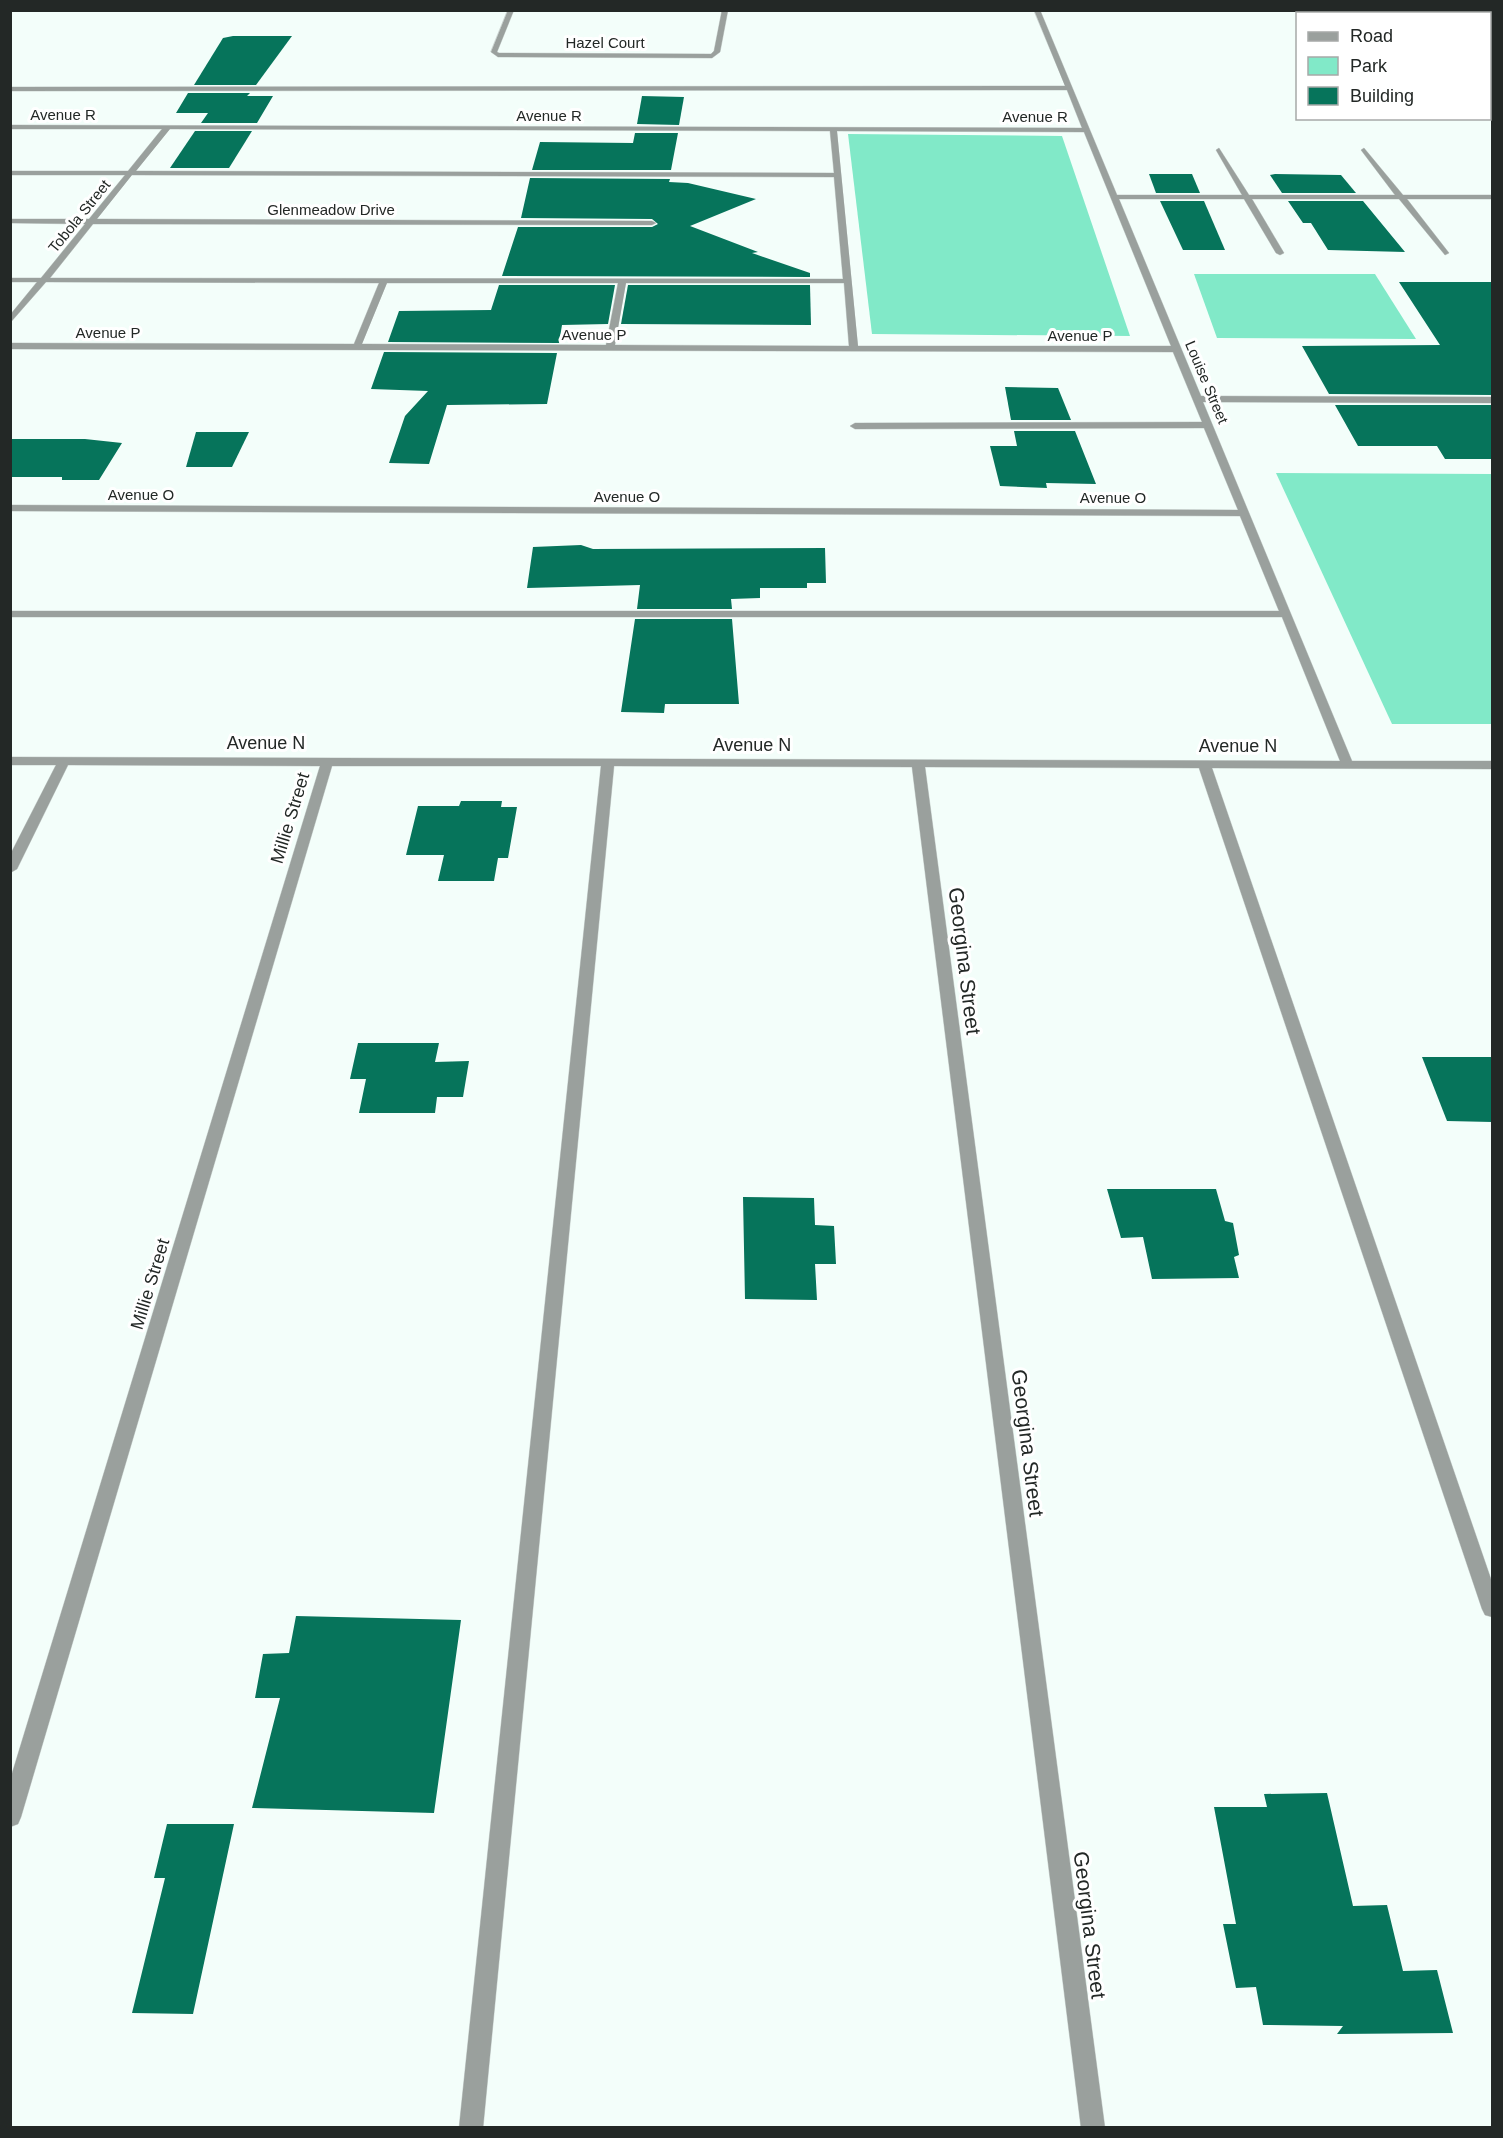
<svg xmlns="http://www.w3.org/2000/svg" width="1503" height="2138" font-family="Helvetica,sans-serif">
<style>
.green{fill:#81e9c8}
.building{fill:#06745b}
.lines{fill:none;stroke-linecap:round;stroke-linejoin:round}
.minor-casing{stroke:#ced7d4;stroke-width:1}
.minor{fill:#9aa09d;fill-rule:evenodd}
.labels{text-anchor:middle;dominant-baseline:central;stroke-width:6;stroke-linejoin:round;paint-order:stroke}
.far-street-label{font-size:15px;fill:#232826;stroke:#fff}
.street-label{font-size:18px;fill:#232826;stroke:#fff}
.near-street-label{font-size:21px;fill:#232826;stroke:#fff}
</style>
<rect width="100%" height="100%" fill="#f3fefa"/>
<g class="green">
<polygon points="848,134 1062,136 1130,336 872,334"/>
<polygon points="1194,274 1375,274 1416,339 1217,338"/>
<polygon points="1276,473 1492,474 1492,724 1392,724"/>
</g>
<g class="building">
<polygon points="233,36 292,36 256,85 194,85 223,38"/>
<polygon points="188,93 250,93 247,96 273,96 257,123 201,123 208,113 176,113"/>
<polygon points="642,96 684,97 679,125 637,124"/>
<polygon points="195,131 252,131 229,168 170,168"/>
<polygon points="635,133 678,133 671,170 532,170 540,142 633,143"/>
<polygon points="1149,174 1192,174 1200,193 1156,193"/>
<polygon points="1275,174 1341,175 1356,193 1282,193 1270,175"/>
<polygon points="530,178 670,179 669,182 688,183 756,199 690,226 758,252 752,253 810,273 810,277 502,276 518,227 652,227 658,224 652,219 521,218"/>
<polygon points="1204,201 1225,250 1183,250 1160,201"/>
<polygon points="1288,201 1363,201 1405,252 1328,250 1311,223 1303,223"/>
<polygon points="1399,282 1492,282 1492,395 1329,394 1302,346 1440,345"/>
<polygon points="499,285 615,285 608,324 562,325 559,343 388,342 399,311 491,310"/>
<polygon points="628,285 810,285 811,325 621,324"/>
<polygon points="384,352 557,353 547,404 447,405 429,464 389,463 405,416 428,391 371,389"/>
<polygon points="1005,387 1058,388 1071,420 1011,420"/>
<polygon points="1335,405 1492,405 1492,459 1445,459 1437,446 1358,446"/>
<polygon points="1014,431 1075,431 1096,484 1046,483 1047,488 1000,486 990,446 1017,446"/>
<polygon points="196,432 249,432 232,467 186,467"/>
<polygon points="10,439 85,439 122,443 99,480 62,480 62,477 10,477"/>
<polygon points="581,545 593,549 825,548 826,583 807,583 807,588 760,588 760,598 731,599 732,609 637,609 640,585 527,588 533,547"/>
<polygon points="635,619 732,619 739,704 665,704 664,713 621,712"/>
<polygon points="461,801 502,801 501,807 517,807 508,858 498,858 494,881 438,881 444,855 406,855 418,806 459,806"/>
<polygon points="358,1043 439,1043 435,1062 469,1061 463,1097 437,1097 435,1113 359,1113 366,1079 350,1079"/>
<polygon points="1422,1057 1492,1057 1492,1122 1447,1121"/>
<polygon points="1107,1189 1216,1189 1225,1221 1233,1223 1239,1255 1234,1257 1239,1278 1152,1279 1143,1237 1121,1238"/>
<polygon points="743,1197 814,1198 815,1225 834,1226 836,1264 815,1264 817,1300 745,1299"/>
<polygon points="296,1616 461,1620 434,1813 252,1808 280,1698 255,1698 263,1654 289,1653"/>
<polygon points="1327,1793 1353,1906 1387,1905 1403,1971 1437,1970 1453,2033 1337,2034 1343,2026 1263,2025 1256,1987 1236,1988 1223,1924 1236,1924 1214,1807 1267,1807 1264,1794"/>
<polygon points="167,1824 234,1824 193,2014 132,2013 165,1878 154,1878"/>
</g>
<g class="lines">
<g class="minor-casing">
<g id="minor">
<polygon points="508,10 514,10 497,52 499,53 711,54 714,51 722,10 728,10 720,52 712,58 498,57 491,52"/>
<path d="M 1034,10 L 1040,10 L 1117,195 L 1242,195 L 1216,150 L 1219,148 L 1249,195 L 1395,195 L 1361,150 L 1364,148 L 1403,195 L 1492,195 L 1492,199 L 1407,199 L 1449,253 L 1445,255 L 1399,199 L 1252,199 L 1284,253 L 1280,255 L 1276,253 L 1244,199 L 1119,199 L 1201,396 L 1492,397 L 1492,403 L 1203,402 L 1352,761 L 1492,761 L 1492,769 L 1212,768 L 1492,1582 L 1492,1617 L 1485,1615 L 1482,1609 L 1199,768 L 925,767 L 1105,2128 L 1081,2128 L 912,767 L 614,766 L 483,2128 L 459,2128 L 601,766 L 332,766 L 21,1817 L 18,1824 L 10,1827 L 10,1780 L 320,766 L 68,765 L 17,869 L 10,873 L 10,855 L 56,765 L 10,765 L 10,757 L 1340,761 L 1282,617 L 10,617 L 10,611 L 1279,611 L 1240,516 L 10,511 L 10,505 L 1238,510 L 1204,428 L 855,429 L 850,426 L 855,423 L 1202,422 L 1173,352 L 10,349 L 10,343 L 354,344 L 379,283 L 46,282 L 10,323 L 10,315 L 37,282 L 10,282 L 10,278 L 41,278 L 85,224 L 10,223 L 10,219 L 89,219 L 125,175 L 10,175 L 10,171 L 128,171 L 162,129 L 10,129 L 10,125 L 1082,128 L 1067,90 L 10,91 L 10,87 L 1065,86 ZM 170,129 L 830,131 L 834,173 L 136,171 ZM 837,131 L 1084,132 L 1171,346 L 858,346 ZM 132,175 L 834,177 L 843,279 L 50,278 L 93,224 L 652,225 L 656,223 L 652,221 L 97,219 ZM 387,283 L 618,283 L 606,345 L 362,344 ZM 626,283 L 844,283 L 849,346 L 615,345 Z"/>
</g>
</g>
<use href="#minor" class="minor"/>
</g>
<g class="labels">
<g class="far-street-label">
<text x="605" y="42">Hazel Court</text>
<text x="63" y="114">Avenue R</text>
<text x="549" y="115">Avenue R</text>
<text x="1035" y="116">Avenue R</text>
<text x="331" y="209">Glenmeadow Drive</text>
<text transform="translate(79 216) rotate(-51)">Tobola Street</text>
<text x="108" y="332">Avenue P</text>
<text x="594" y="334">Avenue P</text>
<text x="1080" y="335">Avenue P</text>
<text transform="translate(1207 382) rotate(67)">Louise Street</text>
<text x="141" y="494">Avenue O</text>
<text x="627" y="496">Avenue O</text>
<text x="1113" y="497">Avenue O</text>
</g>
<g class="street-label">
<text x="266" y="743">Avenue N</text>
<text x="752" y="745">Avenue N</text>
<text x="1238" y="746">Avenue N</text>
<text transform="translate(290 818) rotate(-73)">Millie Street</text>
<text transform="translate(150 1284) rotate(-73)">Millie Street</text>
</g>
<g class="near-street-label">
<text transform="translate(965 961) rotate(83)">Georgina Street</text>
<text transform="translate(1028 1443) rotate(83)">Georgina Street</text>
<text transform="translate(1090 1925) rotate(83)">Georgina Street</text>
</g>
</g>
<rect width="1503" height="2138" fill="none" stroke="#232826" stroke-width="24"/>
<rect x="1296" y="12" width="195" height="108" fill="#ffffff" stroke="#a7a9a8" stroke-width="1.5"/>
<rect x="1308" y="32" width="30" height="9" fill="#9aa09d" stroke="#a7a9a8" stroke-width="1.5"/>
<text x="1350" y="42" font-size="18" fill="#232826">Road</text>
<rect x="1308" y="57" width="30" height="18" fill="#81e9c8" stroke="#a7a9a8" stroke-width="1.5"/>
<text x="1350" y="72" font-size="18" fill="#232826">Park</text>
<rect x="1308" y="87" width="30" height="18" fill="#06745b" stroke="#a7a9a8" stroke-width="1.5"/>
<text x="1350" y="102" font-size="18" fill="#232826">Building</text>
</svg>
